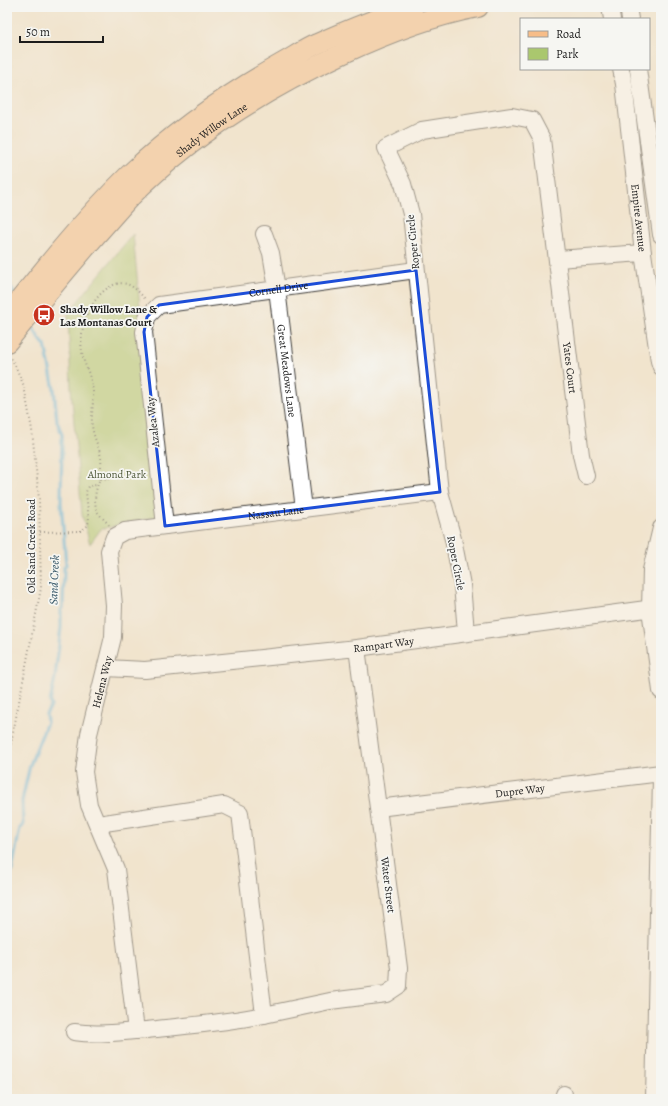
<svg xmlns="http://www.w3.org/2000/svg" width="668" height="1106" font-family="Alegreya,serif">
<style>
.green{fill:#aac76e;stroke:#637245}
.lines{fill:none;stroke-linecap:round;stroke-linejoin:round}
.stream{stroke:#61b2dc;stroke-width:3.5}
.minor-casing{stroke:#3c3a37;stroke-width:18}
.major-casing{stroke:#3c3a37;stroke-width:22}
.path{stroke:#3c3a37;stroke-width:2;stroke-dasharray:1 3;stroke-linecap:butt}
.minor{stroke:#fff;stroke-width:16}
.major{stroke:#f7bd88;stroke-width:20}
.marked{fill:none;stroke:#1d4ed8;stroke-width:3;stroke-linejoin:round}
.labels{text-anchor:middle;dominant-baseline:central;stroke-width:3.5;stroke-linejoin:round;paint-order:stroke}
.street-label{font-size:11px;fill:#1c1c1c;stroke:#f6f6f2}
.poi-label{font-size:11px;font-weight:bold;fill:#1c1c1c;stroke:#f6f6f2;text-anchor:start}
.park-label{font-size:11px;fill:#4e5839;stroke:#f6f6f2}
.water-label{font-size:12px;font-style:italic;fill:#385869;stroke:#f6f6f2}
</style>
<rect width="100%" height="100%" fill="#f6f6f2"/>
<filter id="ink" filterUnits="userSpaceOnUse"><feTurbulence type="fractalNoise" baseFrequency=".025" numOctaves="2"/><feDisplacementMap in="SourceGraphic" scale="8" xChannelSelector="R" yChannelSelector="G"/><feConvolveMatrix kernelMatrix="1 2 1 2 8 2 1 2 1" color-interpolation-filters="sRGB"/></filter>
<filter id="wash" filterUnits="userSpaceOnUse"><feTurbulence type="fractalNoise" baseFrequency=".012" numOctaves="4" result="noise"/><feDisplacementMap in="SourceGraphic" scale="16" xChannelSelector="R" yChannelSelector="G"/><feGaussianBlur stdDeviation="0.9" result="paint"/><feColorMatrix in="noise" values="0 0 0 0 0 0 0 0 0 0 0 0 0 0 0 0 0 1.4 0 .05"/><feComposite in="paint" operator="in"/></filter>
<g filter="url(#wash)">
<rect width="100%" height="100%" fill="#f1e4cd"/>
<polygon class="green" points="133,234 160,516 101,529 90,544 82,515 71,388 68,313"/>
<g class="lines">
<g class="stream">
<polyline points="7,279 15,296"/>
<path d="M 7,886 L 12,870 L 20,828 L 23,825 L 22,801 L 30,765 L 47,722 L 46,714 L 51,706 L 50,702 L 55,678 L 61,627 L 61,610 L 63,608 L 64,567 L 66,565 L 61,502 L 62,435 L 57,421 L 54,389 L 45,345 C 39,340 35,331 31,324"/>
</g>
</g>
</g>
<g filter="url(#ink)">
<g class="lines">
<g class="minor-casing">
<g id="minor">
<polyline points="610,7 612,19"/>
<polyline points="628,7 630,19"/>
<path id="s1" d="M 621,69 L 624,84 L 643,253 L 659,361 L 661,367"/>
<polyline points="638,69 661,235"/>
<path id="s2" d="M 264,234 L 271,253 L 277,289 L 304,509"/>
<polyline points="557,259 643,253"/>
<path id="s3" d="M 165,526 L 144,332 L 147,317 L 159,305 L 416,270"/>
<polyline points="661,528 651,570 650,609 661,691"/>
<path id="s4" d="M 466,632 L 462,585 L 453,539 L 440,492 L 411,214 L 403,184 L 386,148 L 422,130 L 512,116 L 532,120 L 542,139 L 581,455 L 586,476"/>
<path id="s5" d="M 106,668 L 145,670 L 357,648 L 661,607"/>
<path id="s6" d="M 378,808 L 661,773"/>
<polyline points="264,1015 330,1001 386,994 398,986 399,968 357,648"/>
<path id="s7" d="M 136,1031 L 116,869 L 89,805 L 84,772 L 89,734 L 113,637 L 114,605 L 109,551 L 114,537 L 125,531 L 440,492"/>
<path d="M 74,1032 C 101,1036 130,1031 157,1029 C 193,1025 229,1022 264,1015 L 240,813 L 224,805 L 98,824"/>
<polyline points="563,1099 564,1094"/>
<polyline points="654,1099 661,777"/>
</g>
</g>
<g class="major-casing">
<g id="major">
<path d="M 7,316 C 46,267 85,218 129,175 C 175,131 228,94 283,63 C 294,57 305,49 317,44 C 348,30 380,17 413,7"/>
<path id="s8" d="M 7,342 C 36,306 66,270 96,235 C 107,223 117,211 128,199 C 190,136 265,89 344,53 C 387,33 432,16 478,7"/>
</g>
</g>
<g class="path">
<path d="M 100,479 C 100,472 102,464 101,458 C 99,446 93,437 92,425 C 91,413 95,396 92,386 C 90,373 83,363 82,351 C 78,328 92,292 116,284 C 129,280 138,291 146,300"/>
<path d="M 109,525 C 106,521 99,515 97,511 C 93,501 96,487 100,479 L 146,474"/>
<polyline points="40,532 81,531 87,526 89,521 86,492 88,486 97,485"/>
<polyline points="7,764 41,588 39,499 32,430 24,386 14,363 8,356"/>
</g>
<use href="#minor" class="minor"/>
<use href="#major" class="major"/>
</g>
</g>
<path d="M0 0H668V1106H0ZM 416,270 L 440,492 L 165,526 L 144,332 L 147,317 L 159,305 Z" fill="#f1e4cd" fill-opacity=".55" fill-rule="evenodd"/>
<path class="marked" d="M 416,270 L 440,492 L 165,526 L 144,332 L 147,317 L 159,305 Z"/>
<defs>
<g id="bus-disc" transform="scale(1.15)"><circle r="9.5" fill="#c8321e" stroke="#f6f6f2"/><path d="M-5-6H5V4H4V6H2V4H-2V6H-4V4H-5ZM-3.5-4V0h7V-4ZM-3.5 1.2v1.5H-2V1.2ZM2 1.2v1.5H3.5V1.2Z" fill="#fff"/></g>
</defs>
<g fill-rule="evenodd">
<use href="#bus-disc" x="44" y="315"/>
</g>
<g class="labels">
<g class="street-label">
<text stroke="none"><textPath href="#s8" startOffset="296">Shady Willow Lane</textPath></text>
<text stroke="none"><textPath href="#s1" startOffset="150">Empire Avenue</textPath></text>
<text transform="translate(413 242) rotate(-96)">Roper Circle</text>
<text stroke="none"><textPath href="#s3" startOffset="348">Cornell Drive</textPath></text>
<text stroke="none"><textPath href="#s4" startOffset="897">Yates Court</textPath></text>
<text stroke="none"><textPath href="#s2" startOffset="139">Great Meadows Lane</textPath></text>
<text transform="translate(153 422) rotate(-96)">Azalea Way</text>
<text stroke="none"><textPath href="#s7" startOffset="670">Nassau Lane</textPath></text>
<text transform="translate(31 546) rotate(-90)">Old Sand Creek Road</text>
<text transform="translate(456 563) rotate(79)">Roper Circle</text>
<text stroke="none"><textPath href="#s5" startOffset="279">Rampart Way</textPath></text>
<text stroke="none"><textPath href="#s7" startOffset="358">Helena Way</textPath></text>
<text stroke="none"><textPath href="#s6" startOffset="143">Dupre Way</textPath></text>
<text transform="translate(388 885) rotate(83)">Water Street</text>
</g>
<g class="poi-label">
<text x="60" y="309">Shady Willow Lane &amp;<tspan x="60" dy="13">Las Montanas Court</tspan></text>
</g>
<g class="park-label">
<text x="117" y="474">Almond Park</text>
</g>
<g class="water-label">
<text transform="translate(54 580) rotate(-88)">Sand Creek</text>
</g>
</g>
<rect width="668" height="1106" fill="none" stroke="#f6f6f2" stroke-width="24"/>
<rect x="520" y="18" width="130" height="52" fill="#f6f6f2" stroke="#9f9f9c"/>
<rect x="528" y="31" width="20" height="6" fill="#f7bd88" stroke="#9f9f9c"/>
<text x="556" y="38" font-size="12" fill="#1c1c1c">Road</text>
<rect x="528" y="48" width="20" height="12" fill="#aac76e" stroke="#9f9f9c"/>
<text x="556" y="58" font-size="12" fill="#1c1c1c">Park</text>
<path d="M20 36v6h83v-6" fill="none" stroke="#1c1c1c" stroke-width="2"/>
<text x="26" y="36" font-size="12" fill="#1c1c1c" stroke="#f6f6f2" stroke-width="3" paint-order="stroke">50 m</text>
</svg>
